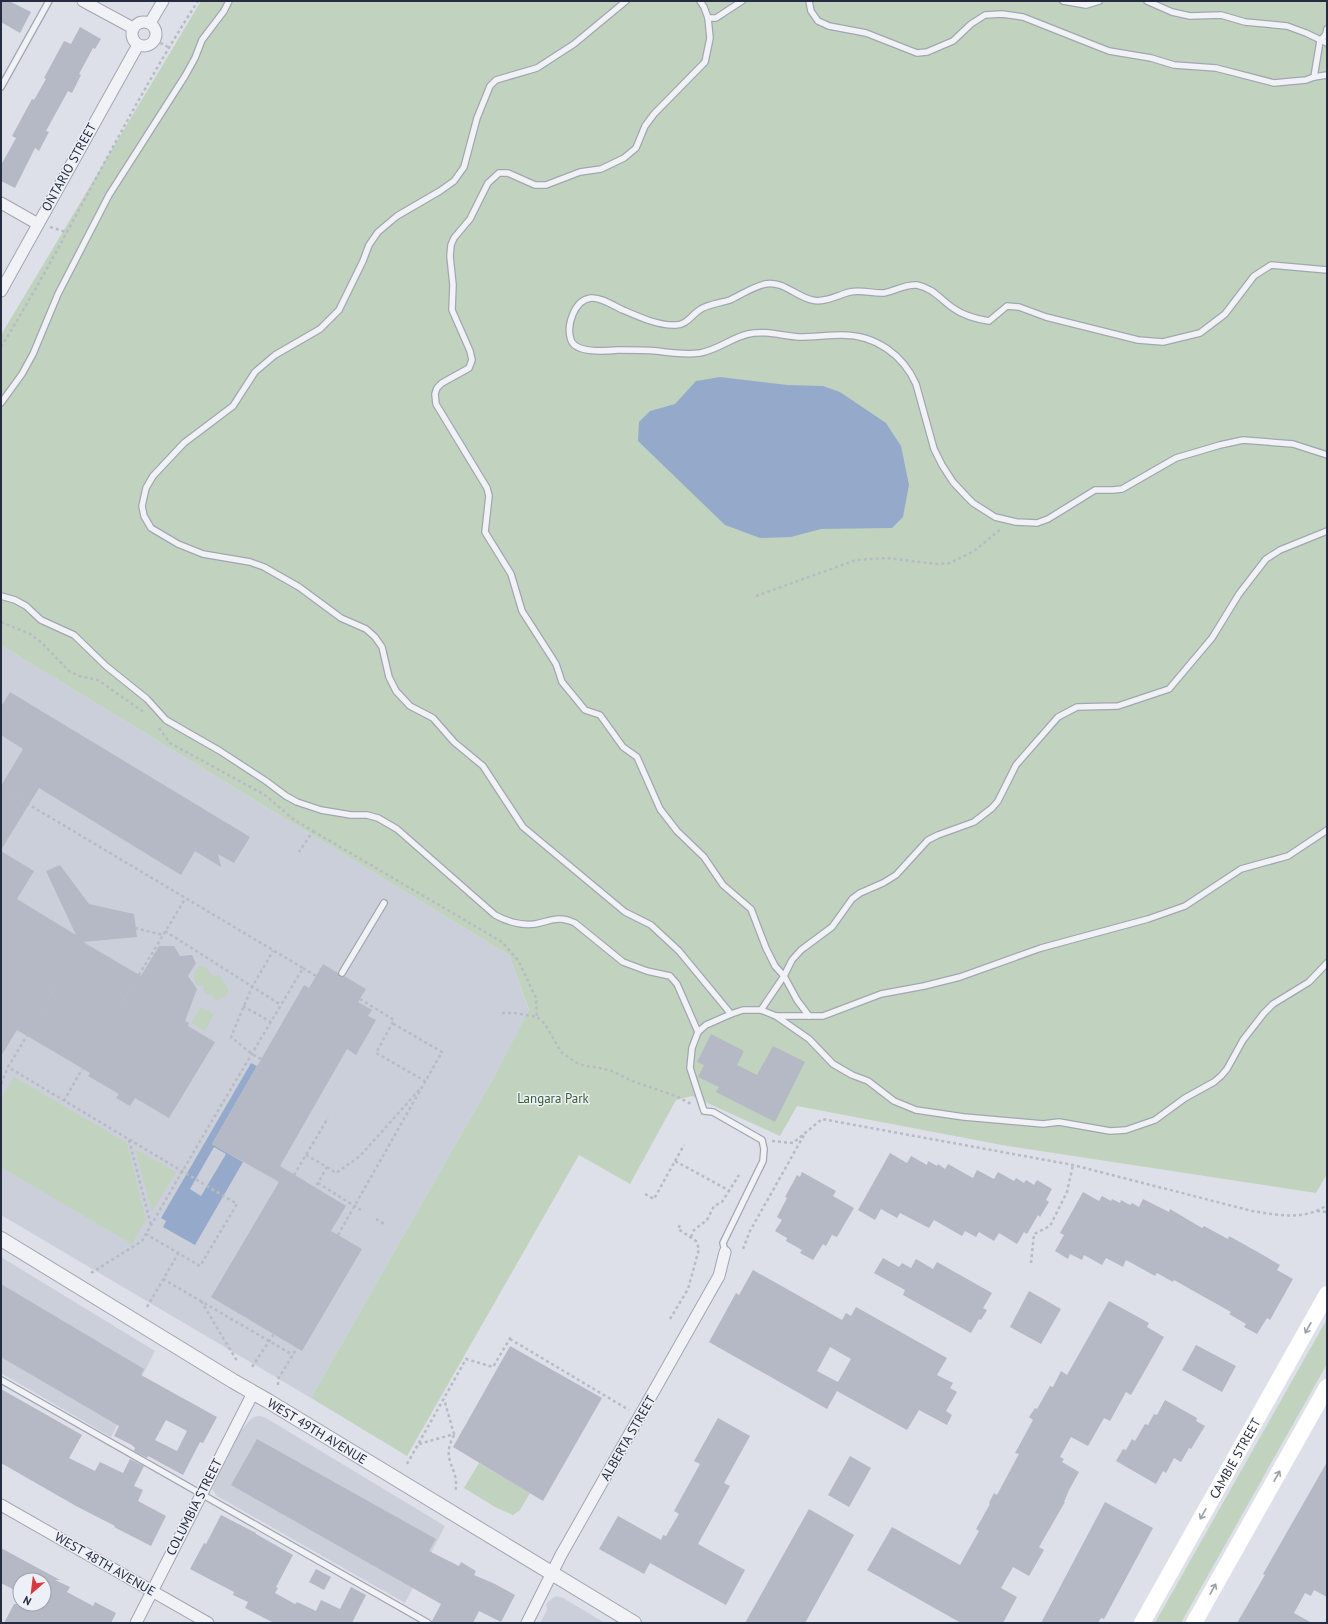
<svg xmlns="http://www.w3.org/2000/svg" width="1328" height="1624" font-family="'PT Sans',sans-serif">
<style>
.built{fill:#cbcfda}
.green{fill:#c1d3be}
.water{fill:#95aacb;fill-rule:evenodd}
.building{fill:#b4b9c5;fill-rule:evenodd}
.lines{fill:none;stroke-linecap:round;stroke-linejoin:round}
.service-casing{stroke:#a2a6b2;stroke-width:8}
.minor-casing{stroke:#a2a6b2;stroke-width:13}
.tertiary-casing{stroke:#a2a6b2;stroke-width:16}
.path{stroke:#b7bbc3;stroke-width:2.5;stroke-dasharray:3 3;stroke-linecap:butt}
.service{stroke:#f0f2f6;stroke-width:5.5}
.minor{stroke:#f0f2f6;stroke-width:11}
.tertiary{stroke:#f0f2f6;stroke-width:14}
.secondary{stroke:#fff;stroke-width:16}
.oneway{stroke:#9da0a9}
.labels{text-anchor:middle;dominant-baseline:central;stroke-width:3;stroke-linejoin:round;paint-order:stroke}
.street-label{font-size:13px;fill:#252c40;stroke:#edf0f6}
.park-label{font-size:13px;fill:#365d32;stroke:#edf0f6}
</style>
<rect width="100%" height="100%" fill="#dde0e8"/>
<g class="built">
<polygon points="1,645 509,955 529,1011 495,1075 311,1398 1,1215"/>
<polygon points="1,1257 155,1351 111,1437 1,1373"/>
<polygon points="260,1416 266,1418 445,1526 405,1603 217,1496 212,1489 240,1432 250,1420 254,1417"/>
<polygon points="557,1596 563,1598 605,1623 540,1623 547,1610 546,1604 554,1597"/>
</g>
<g class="green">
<polygon points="201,1 1327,1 1327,1174 1316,1193 1002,1145 797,1106 780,1136 692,1096 676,1100 630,1184 579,1155 407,1456 311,1398 495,1075 529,1010 509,955 1,645 1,335"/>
<path d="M 200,966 C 207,966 209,971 213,976 L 219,975 L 228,988 L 228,993 C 223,998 215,1005 211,994 L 208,995 L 204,992 L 203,985 L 197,985 C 192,977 193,971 200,966 Z"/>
<polygon points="201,1007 214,1014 205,1031 191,1023"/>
<polygon points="14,1077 127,1143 146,1219 132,1244 1,1167 1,1098"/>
<polygon points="135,1149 176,1172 152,1212"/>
<polygon points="1327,1319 1327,1364 1181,1623 1155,1623"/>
<polygon points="479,1463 530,1493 520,1510 513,1515 495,1507 464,1488"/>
</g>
<g class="water">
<polygon points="720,377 787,385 823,386 840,392 886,423 901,446 909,485 903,517 892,528 821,529 791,537 760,538 725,525 638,441 639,422 650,411 675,404 696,381"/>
<path d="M 251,1063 L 257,1066 L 212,1144 L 243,1162 L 195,1245 L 163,1227 L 166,1221 L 161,1218 ZM 214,1147 L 226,1154 L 201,1196 L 190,1189 Z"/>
</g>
<g class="building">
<polygon points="1,1 9,1 31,12 20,33 1,22"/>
<polygon points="80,27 101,39 95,49 93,48 79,74 81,75 72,93 68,91 46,131 49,132 39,151 35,148 15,188 1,181 1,165 16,138 12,136 32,99 34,100 46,79 44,78 64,41 71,44"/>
<polygon points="10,692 250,837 234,863 218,854 221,867 195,851 181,875 39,788 1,850 1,786 23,749 1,735 1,707"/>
<polygon points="1,851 34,871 17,899 76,935 46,871 60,865 89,904 134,914 137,937 83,942 141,976 159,946 174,946 180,956 192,955 196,963 188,976 197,989 185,1021 189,1023 188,1026 215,1042 169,1118 135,1098 130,1106 116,1098 119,1094 88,1076 90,1073 17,1030 1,1056"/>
<polygon points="323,964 338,973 340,977 344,976 366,989 358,1002 372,1010 368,1016 376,1020 356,1055 347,1049 280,1166 346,1206 331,1231 362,1249 302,1351 211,1297 279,1182 212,1144 304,985 309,988"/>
<polygon points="711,1034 744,1051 737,1065 757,1075 773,1046 805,1062 775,1122 716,1092 719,1087 698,1077 704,1065 697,1062"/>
<polygon points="890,1153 907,1163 911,1156 927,1165 928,1161 937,1166 938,1164 945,1169 948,1164 973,1178 977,1170 994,1179 998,1172 1014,1181 1016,1178 1024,1183 1026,1180 1034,1185 1037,1180 1052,1189 1046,1200 1049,1202 1040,1217 1038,1215 1027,1234 1024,1232 1017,1244 999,1233 994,1241 979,1232 976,1237 965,1231 962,1236 934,1220 929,1228 900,1213 897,1218 881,1209 875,1220 858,1210"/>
<polygon points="802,1172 836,1191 833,1196 854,1208 837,1237 832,1235 826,1246 823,1244 813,1260 800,1253 802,1250 786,1241 787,1238 775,1231 782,1220 777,1217 787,1198 785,1197 797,1175 800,1177"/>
<polygon points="1083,1192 1099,1201 1102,1196 1111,1201 1112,1199 1120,1203 1121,1200 1130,1205 1132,1203 1139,1207 1143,1199 1169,1212 1170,1209 1202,1228 1204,1226 1228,1239 1229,1236 1256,1251 1280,1265 1277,1270 1293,1279 1270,1320 1267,1318 1257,1334 1244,1327 1246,1324 1229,1314 1231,1312 1206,1298 1174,1280 1173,1282 1157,1273 1155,1276 1126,1260 1123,1267 1106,1258 1102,1265 1084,1255 1082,1260 1070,1254 1068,1259 1055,1251 1064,1235 1060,1233"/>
<polygon points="883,1258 899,1267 902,1263 911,1268 916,1259 933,1269 937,1262 992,1293 983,1308 987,1310 981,1320 979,1319 971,1333 903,1295 905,1290 874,1273"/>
<path d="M 753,1270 L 842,1320 L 846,1313 L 851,1316 L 856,1307 L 947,1358 L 937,1375 L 953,1383 L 950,1388 L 957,1392 L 946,1411 L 952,1415 L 947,1425 L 919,1410 L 907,1430 L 837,1391 L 827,1409 L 709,1342 L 736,1293 L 739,1295 ZM 830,1347 L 851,1359 L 838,1382 L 817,1371 Z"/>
<path d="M 1,1284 L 144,1369 L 141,1375 L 217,1417 L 203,1443 L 200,1442 L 183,1475 L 148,1456 L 147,1458 L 134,1451 L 135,1448 L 132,1445 L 114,1436 L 119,1426 L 1,1357 ZM 166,1420 L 187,1431 L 177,1451 L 155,1440 Z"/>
<polygon points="1029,1291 1061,1309 1041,1344 1010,1327"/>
<polygon points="1109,1301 1149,1323 1147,1327 1164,1337 1131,1395 1126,1392 1110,1421 1104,1418 1088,1446 1071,1437 1060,1457 1064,1459 1062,1462 1079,1472 1069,1490 1064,1502 1065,1502 1039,1547 1044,1550 1029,1576 1013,1567 1001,1588 1017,1597 1003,1623 961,1623 867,1570 892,1527 960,1565 979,1531 976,1529 990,1504 989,1503 994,1493 997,1495 1019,1454 1015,1453 1033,1420 1029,1417 1035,1408 1037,1409 1050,1386 1053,1387 1061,1371 1067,1375"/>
<polygon points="1196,1345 1236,1366 1222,1392 1182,1370"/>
<polygon points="510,1346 602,1398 543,1501 453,1447"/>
<polygon points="1,1389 82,1435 69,1458 95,1471 100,1462 123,1473 130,1459 144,1466 134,1486 143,1490 138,1501 166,1516 151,1546 114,1527 115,1526 76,1506 1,1463"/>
<polygon points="1165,1400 1197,1418 1196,1421 1205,1426 1191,1449 1189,1448 1181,1462 1174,1458 1166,1473 1163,1471 1156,1484 1116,1461 1123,1449 1126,1450 1132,1439 1135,1441 1145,1424 1148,1425 1154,1414 1157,1415"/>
<polygon points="718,1418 750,1436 724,1483 730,1486 698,1544 745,1570 726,1605 650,1563 644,1574 599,1549 618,1516 661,1540 663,1535 666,1536 679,1514 674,1511 700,1464 694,1461"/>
<polygon points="257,1439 436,1539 429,1551 459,1566 461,1562 476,1571 474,1575 495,1584 515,1595 501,1622 479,1611 473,1623 432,1623 432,1621 441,1604 231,1485"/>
<polygon points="850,1456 871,1468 849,1507 828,1495"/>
<polygon points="1327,1462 1327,1597 1314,1590 1311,1596 1305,1593 1294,1613 1312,1623 1237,1623 1265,1575 1263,1574"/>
<polygon points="1105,1502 1153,1528 1104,1619 1101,1618 1098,1623 1041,1623"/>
<polygon points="809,1509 854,1535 805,1623 745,1623"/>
<polygon points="221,1515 256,1533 256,1534 293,1555 276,1587 278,1588 275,1593 295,1604 297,1602 316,1611 321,1600 340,1609 351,1587 366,1595 352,1623 274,1623 245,1608 248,1602 233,1595 234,1592 190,1569 204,1543 206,1544"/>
<polygon points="1,1548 60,1580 55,1580 70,1587 67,1592 93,1606 95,1602 116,1613 111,1623 4,1623 14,1604 44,1604 44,1580 20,1580 20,1593 1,1583"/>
<polygon points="316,1569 331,1577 324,1590 309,1582"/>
</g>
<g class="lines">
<g class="service-casing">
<g id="service">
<polyline points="626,1 574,44 537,68 496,80 490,86 477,118 464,167 454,181 440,191 397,216 378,232 369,245 363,261 339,310 320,329 275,355 255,372 233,406 184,443 153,476 146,488 142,506 144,516 151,528 178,544 203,554 250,562 264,567 299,587 341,618 366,629 375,637 382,647 389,677 396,691 410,706 433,718 454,742 483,766 523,827 625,912 651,925 679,951 731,1014"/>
<polyline points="700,1 704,7 708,18 710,38 705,62 654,114 645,126 636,148 624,158 601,169 580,172 546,185 535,185 508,173 499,173 488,183 470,219 454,238 451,245 450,256 453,285 452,310 470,351 472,360 469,368 442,383 437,388 435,394 436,404 487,488 489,496 485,532 511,574 522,611 556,664 562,682 585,710 600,715 623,747 637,757 660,809 677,831 704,857 723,885 751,909 766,948 775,966 784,976 797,1000 809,1016"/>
<polyline points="809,1 811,11 818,21 829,26 866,33 917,53 927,52 953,41 971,24 985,15 1002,14 1023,17 1109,51 1151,58 1174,65 1216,68 1274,83 1306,80 1314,77 1327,75"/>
<polyline points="1063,1 1086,5 1099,1"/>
<polyline points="1147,1 1172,12 1190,16 1221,15 1245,22 1287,26 1306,33 1327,43"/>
<polyline points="708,18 716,18 742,1"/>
<polyline points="1314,77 1320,41 1326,34 1327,29"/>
<polyline points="1,87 49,1"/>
<path d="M 1327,270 L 1271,265 L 1254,276 L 1225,314 L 1200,333 L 1163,342 L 1138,340 L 1046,317 L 1019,307 L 1007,306 L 989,321 C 976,319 964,316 953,308 C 941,300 933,288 917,285 C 905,284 895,291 884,293 C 873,294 861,289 850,292 C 838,295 824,303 812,300 C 797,297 782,280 765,284 C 752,287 741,295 730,300 C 721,303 709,304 701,309 C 692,314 687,325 676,325 C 659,326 639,317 623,310 C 614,306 601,297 591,298 C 574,300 566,326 571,340 C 576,354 607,351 619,350 C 632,350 645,350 657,351 C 671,353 686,355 700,353 C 718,350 731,338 748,334 C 765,330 783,336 799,337 C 814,337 828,335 842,335 C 876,335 903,355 916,384 L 934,449 L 942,465 L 953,482 L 967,497 L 973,503 L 995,517 L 1016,522 L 1037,523 L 1048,519 L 1095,490 L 1113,490 L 1122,489 L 1176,458 L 1220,445 L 1243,440 L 1293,444 L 1327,455"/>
<polyline points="1,403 22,374 33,354 58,294 109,195 185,76 195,58 202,40 224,11 229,1"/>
<path d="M 1,596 L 15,600 L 26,606 L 41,620 L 74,635 L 106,666 L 147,699 L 166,720 L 220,751 L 266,781 L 286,796 L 297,802 L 321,810 L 351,815 L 367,815 L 378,818 L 397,829 L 495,915 C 508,922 520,926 535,924 C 551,921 558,915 575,923 L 623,962 L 647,971 L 670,976 L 677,984 L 698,1032"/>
<polyline points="342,973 384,903"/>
<polyline points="761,1010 784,976 792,960 801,950 832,927 852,899 860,893 883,883 896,875 928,840 938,835 974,822 992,808 998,801 1016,765 1058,717 1077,707 1118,706 1169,689 1212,638 1239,594 1266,559 1280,550 1327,531"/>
<polyline points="776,1016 823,1016 881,994 924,986 960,977 1041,948 1148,919 1185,906 1241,869 1288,856 1327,830"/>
<polyline points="725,1252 723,1243 763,1161 764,1149 762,1140 713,1112 704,1111 690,1068 692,1048 698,1032 706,1025 731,1014 743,1010 761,1010 776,1016 809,1039 833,1064 852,1075 868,1081 894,1101 916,1110 964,1117 1043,1124 1059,1122 1110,1131 1126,1130 1155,1120 1185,1098 1214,1082 1221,1076 1227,1069 1243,1040 1264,1013 1273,1004 1309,982 1327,963"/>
<polyline points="1,1380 428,1623"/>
</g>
</g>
<g class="minor-casing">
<g id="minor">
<polyline points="83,1 133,28"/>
<circle cx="144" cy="34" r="12"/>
<polyline points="150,23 163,1"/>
<polyline points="1,203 38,224"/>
<polyline points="1,291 138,45"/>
<polyline points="1,1505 208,1623"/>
<polyline points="136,1623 253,1393"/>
<polyline points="527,1623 561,1555 719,1276 725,1252"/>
</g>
</g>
<g class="tertiary-casing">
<g id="tertiary">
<path id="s1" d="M 1,1239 L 233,1381 L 268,1401 L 634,1623"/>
</g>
</g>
<g class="path">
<polyline points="155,40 168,47"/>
<polyline points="50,227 66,232"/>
<path d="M 1,347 C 71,234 126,112 198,1"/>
<polyline points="756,596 856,560 887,558 937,564 950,563 974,551 1002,528"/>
<polyline points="1,622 30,634 42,643 69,671 79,676 98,680 145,713"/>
<polyline points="159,728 170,743 265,795 293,819 313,831 299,852"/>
<path d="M 1,788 L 303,968 C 250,1057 197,1145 146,1234 L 200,1266 L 237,1204 L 8,1067"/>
<polyline points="313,831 502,942 518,960 536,998 537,1017"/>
<polyline points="135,928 163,935"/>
<polyline points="165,931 281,1005"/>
<polyline points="303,968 316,976"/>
<polyline points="360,999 394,1020 376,1053 425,1081"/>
<polyline points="243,1006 271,1022"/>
<polyline points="117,1011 185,899"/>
<polyline points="502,1013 515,1013 537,1017 545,1024 561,1052 575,1062 585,1066 596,1067 612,1071 632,1081 676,1096 691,1104"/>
<polyline points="261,1059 252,1054 231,1037 252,987 273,951"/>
<polyline points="1,1084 8,1067 61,979"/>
<polyline points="64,1101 82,1069"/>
<polyline points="129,1140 151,1225"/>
<path d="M 772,1141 L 793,1143 L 822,1119 L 1073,1165 L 1252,1211 C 1278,1215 1304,1221 1327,1205"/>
<polyline points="306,1155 327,1167 315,1188"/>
<polyline points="675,1161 684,1145"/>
<polyline points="327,1167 336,1173 360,1156 419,1090"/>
<polyline points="294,1175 328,1118"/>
<polyline points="318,1183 361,1210"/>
<polyline points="645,1194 654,1199 675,1161 730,1191"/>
<polyline points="1317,1211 1327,1212"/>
<polyline points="376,1219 386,1225"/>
<polyline points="338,1235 442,1052 392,1023"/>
<polyline points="336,1237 347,1244"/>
<polyline points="691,1237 694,1230 707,1220 714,1206 722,1202 739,1175"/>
<polyline points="743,1249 750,1231 804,1135"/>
<polyline points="1031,1263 1034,1234 1050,1226 1067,1192 1073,1165"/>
<polyline points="91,1273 142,1241 146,1234"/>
<polyline points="163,1279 293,1355"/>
<polyline points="201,1301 237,1361"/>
<polyline points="147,1307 178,1254"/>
<polyline points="670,1319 688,1289 699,1249 696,1241 678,1229 680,1225"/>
<polyline points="510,1339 629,1410"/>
<polyline points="252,1367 274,1334"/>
<polyline points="278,1385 278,1379 297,1348"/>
<path d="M 454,1435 C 439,1463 461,1467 455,1493"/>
<polyline points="419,1444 454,1434 444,1399"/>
<polyline points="407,1464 466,1359 493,1367 512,1335"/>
</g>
<use href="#service" class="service"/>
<use href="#minor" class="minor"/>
<use href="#tertiary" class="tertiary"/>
<g class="secondary">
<path id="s2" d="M 1142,1623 L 1327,1294"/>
<polyline points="1194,1623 1327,1387"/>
</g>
</g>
<defs><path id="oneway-shaft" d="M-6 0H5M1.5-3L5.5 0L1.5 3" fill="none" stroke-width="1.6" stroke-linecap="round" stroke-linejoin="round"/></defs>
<g class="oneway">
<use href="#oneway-shaft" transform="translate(1308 1328) rotate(119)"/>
<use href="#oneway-shaft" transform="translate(1277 1476) rotate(-61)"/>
<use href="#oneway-shaft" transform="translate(1203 1514) rotate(119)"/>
<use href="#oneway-shaft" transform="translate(1213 1589) rotate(-61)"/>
</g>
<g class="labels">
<g class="street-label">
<text transform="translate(69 167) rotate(-61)">ONTARIO STREET</text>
<text stroke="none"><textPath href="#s1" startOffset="370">WEST 49TH AVENUE</textPath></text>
<text transform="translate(628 1438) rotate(-60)">ALBERTA STREET</text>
<text stroke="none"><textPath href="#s2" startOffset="189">CAMBIE STREET</textPath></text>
<text transform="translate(194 1507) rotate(-63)">COLUMBIA STREET</text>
<text transform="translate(105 1564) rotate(30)">WEST 48TH AVENUE</text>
</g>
<g class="park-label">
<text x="553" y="1098">Langara Park</text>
</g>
</g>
<rect width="1328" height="1624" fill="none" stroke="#252c40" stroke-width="4"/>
<g transform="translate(32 1592) rotate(208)"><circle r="19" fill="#edf0f6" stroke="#9da2ad"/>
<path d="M0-3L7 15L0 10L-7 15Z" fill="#d83840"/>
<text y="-6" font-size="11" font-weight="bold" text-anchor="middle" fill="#252c40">N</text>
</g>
</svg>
